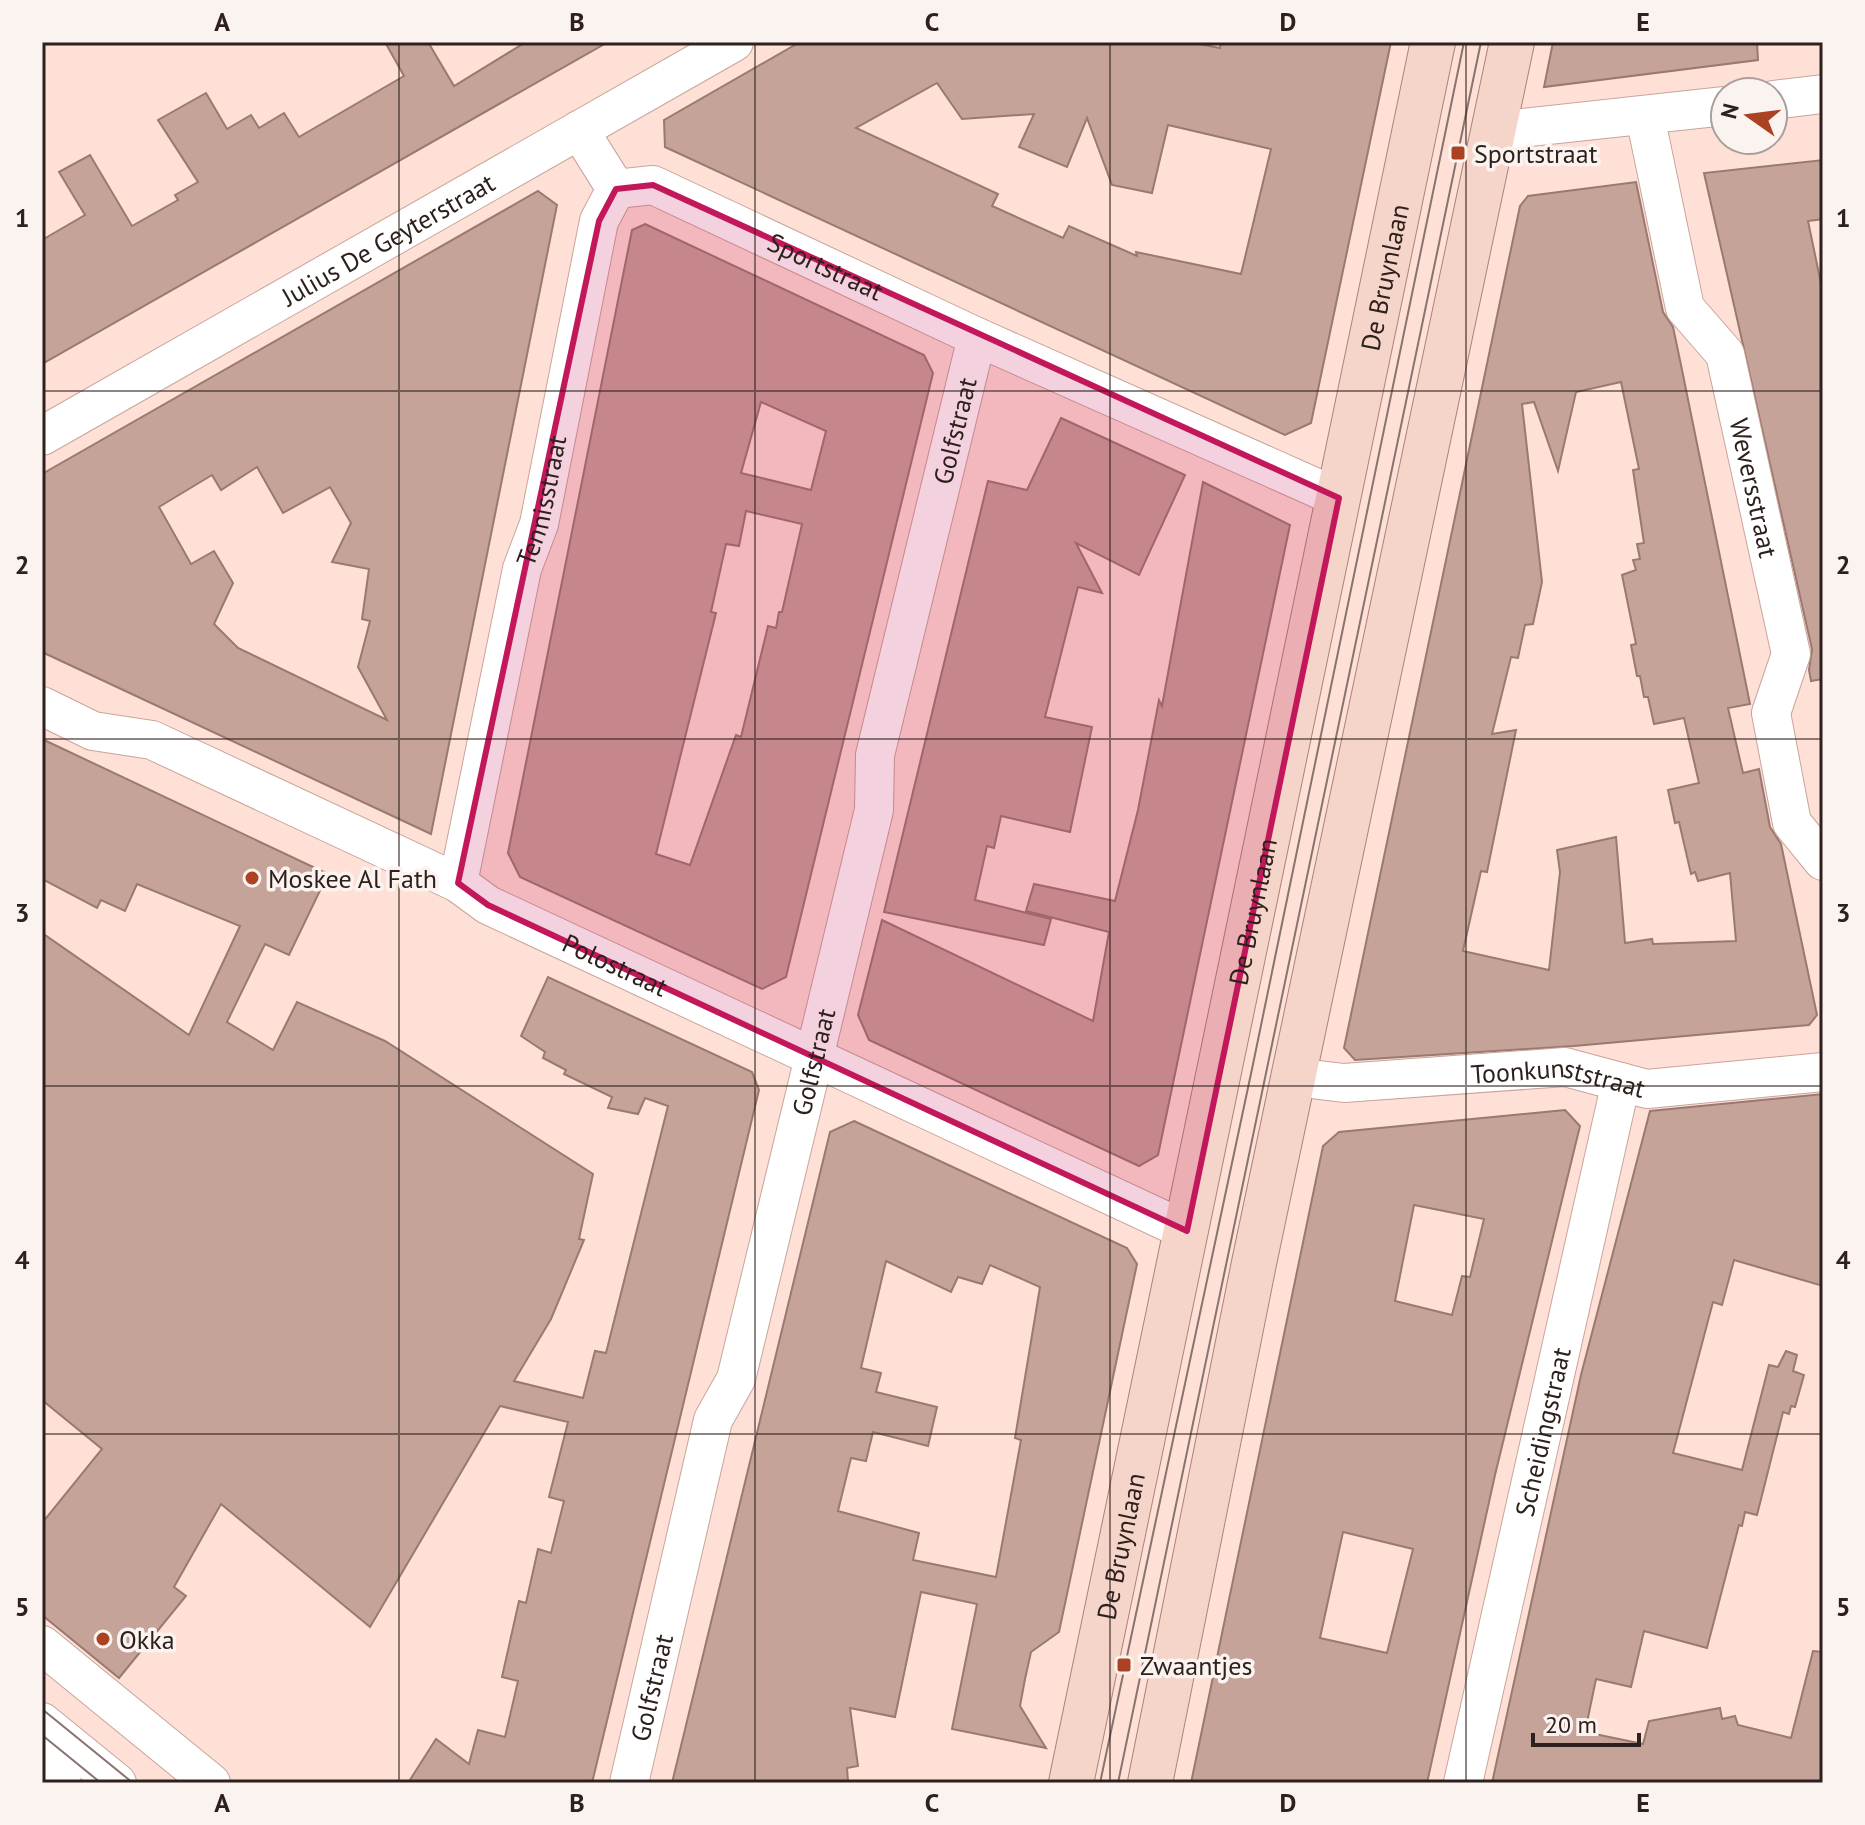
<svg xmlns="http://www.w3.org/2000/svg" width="1865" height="1825" font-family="'PT Sans',sans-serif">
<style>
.building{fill:#c6a398;stroke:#9a796f;stroke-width:2;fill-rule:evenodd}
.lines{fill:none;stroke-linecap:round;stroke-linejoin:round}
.minor-casing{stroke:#c8a59a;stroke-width:40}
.major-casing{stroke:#ab8377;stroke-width:46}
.minor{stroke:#fff;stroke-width:38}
.major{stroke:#f5d4ca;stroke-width:44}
.tram{stroke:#88746e;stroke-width:2}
.marked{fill:#c2185b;fill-opacity:0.2;stroke:#c2185b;stroke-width:6;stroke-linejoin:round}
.grid{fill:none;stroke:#2e211d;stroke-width:2;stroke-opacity:0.55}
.poi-dot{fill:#ab4322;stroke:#fbf3f0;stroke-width:3}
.labels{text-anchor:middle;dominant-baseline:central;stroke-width:7;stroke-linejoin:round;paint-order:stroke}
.poi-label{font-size:26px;fill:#2e211d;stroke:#fbf3f0;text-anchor:start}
.street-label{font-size:26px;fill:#2e211d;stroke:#fbf3f0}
.neatline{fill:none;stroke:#2e211d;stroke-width:3}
.grid-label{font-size:26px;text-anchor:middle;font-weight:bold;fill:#2e211d}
</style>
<rect width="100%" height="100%" fill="#fee0d7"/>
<g class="building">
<polygon points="385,42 428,42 454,86 526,42 608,42 42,364 42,240 85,215 59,172 90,155 132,226 178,200 175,195 198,182 158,120 206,93 227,129 251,115 259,128 284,113 299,137 404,76"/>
<path d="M 800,42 L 1189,42 L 1220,48 L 1221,42 L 1391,42 L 1311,423 L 1285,435 L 665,147 L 664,120 ZM 937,83 L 962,119 L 1034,114 L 1019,147 L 1067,167 L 1087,118 L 1112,185 L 1152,193 L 1168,125 L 1271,149 L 1241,274 L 1136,252 L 1137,256 L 1069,226 L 1063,238 L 992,206 L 998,194 L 856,128 Z"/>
<polygon points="1553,42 1757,42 1758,60 1544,87"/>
<polygon points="1823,160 1823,219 1808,221 1823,293 1823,679 1811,681 1809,670 1812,649 1704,173"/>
<path d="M 1636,182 L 1663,312 L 1673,327 L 1681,365 L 1750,704 L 1728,708 L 1743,773 L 1759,769 L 1770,827 L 1781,844 L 1817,1015 L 1809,1025 L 1574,1046 L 1355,1060 L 1344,1048 L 1520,206 L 1528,196 ZM 1621,382 L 1639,469 L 1633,470 L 1644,543 L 1637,544 L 1640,559 L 1633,560 L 1636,570 L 1622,575 L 1636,644 L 1631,645 L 1637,676 L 1640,676 L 1644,697 L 1648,697 L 1654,724 L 1684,718 L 1699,783 L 1668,790 L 1675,823 L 1679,822 L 1691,874 L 1695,872 L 1698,881 L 1730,873 L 1736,941 L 1653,944 L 1652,939 L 1625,943 L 1616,837 L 1557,850 L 1560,872 L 1549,970 L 1463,951 L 1481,871 L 1487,872 L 1516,730 L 1492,734 L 1511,657 L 1518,658 L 1525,625 L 1533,624 L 1542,582 L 1522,404 L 1534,402 L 1558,471 L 1576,392 Z"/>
<path d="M 538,191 L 557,205 L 431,834 L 42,652 L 42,474 ZM 257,467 L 283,513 L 330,487 L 351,523 L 332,562 L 369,569 L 362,619 L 370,621 L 358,667 L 387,720 L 238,648 L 214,624 L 233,583 L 214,551 L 191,564 L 159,507 L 212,475 L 221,490 Z"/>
<path d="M 645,224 L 924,355 L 933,373 L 786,977 L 762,989 L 520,877 L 508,853 L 632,230 ZM 761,402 L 826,431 L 811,490 L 741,473 ZM 746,511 L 802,524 L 782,612 L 779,612 L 776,628 L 768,626 L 741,737 L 736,735 L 690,865 L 656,854 L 716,613 L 711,612 L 726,544 L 739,546 Z"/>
<polygon points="1061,418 1185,475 1139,575 1076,543 1102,593 1078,587 1045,717 1092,727 1070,832 1001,816 994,848 987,846 975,900 1051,919 1044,945 884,912 988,481 1027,490"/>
<polygon points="1203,482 1290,525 1158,1155 1139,1166 869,1040 858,1015 882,920 1093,1021 1109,932 1026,911 1034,884 1115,901 1138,810 1159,700 1162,706"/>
<polygon points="42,739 328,874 289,955 265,944 227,1022 273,1050 297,1002 385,1041 593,1174 579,1239 584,1240 551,1319 514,1381 583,1398 595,1351 606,1353 668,1106 645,1098 638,1114 608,1108 612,1097 564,1074 566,1070 543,1058 545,1052 521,1036 548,977 752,1072 759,1090 592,1783 408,1783 436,1739 469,1764 478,1730 505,1737 518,1681 502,1677 519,1601 526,1603 538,1549 551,1553 564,1501 549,1497 568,1422 500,1406 370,1627 221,1504 174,1587 186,1596 119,1678 42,1615 42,1523 102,1449 42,1400 42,933 189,1035 240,926 137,884 125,911 101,900 97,908 42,879"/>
<polygon points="1823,1094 1823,1286 1734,1260 1722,1305 1713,1302 1673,1453 1742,1470 1769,1365 1778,1367 1786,1351 1797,1355 1793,1371 1804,1375 1795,1407 1791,1406 1789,1414 1783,1412 1757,1515 1745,1512 1742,1526 1739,1525 1707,1648 1644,1631 1631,1687 1596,1679 1585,1732 1643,1744 1649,1721 1720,1708 1722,1719 1735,1716 1738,1725 1791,1738 1813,1651 1823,1652 1823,1783 1492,1783 1581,1375 1650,1111"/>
<path d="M 1565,1110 L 1580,1126 L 1495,1475 L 1427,1783 L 1191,1783 L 1323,1146 L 1339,1132 ZM 1414,1205 L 1484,1219 L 1470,1277 L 1462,1276 L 1452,1315 L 1395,1301 ZM 1343,1532 L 1413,1549 L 1387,1653 L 1320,1638 Z"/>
<path d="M 854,1121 L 1127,1248 L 1137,1264 L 1059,1632 L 1031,1652 L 1025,1679 L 1020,1706 L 1046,1748 L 952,1729 L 977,1604 L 921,1592 L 895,1717 L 850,1708 L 858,1766 L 847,1768 L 848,1781 L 672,1783 L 830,1132 ZM 886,1261 L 951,1292 L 958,1277 L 982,1284 L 990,1265 L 1040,1287 L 1015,1438 L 1021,1440 L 996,1577 L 913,1560 L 919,1533 L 838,1511 L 851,1458 L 866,1461 L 873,1432 L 928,1446 L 937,1407 L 876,1392 L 881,1373 L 861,1368 Z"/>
</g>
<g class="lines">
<g class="minor-casing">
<g id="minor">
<polyline points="1773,100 1823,94"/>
<path id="s1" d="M 1645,116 L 1685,308 L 1725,354 L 1791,654 L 1771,713 L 1792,823 L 1823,861"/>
<polyline points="579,130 616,189"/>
<polyline points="1494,131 1725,106"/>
<path id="s2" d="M 616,189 L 653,185 L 977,337 L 1339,498"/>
<path id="s3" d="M 42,436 L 734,42"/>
<path id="s4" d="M 42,706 L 93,731 L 152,740 L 458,883 L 488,905 L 1187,1231"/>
<path id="s5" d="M 458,883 L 522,569 L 539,524 L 599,221 L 616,189"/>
<path id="s6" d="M 1294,1077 L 1344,1083 L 1565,1067 L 1647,1089 L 1823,1072"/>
<polyline points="42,1645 211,1783"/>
<polyline points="42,1722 117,1783"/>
<polyline points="42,1767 62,1783"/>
<path id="s7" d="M 629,1783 L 713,1420 L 736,1379 L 874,810 L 875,755 L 977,337"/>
<path id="s8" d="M 1463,1783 L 1621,1082"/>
</g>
</g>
<g class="major-casing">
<g id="major">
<path id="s9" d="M 1071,1783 L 1433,42"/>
<polyline points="1150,1783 1254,1263 1512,42"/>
</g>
</g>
<use href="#minor" class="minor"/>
<use href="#major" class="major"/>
<g class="tram">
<polyline points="42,1709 133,1783"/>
<polyline points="42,1735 101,1783"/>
<polyline points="1100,1783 1252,1069 1464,42"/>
<polyline points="1118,1783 1481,42"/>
</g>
</g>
<path class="marked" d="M 653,185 L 1339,498 L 1187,1231 L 488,905 L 458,883 L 599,221 L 616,189 Z"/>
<path class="grid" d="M 399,42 L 399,1783M 755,42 L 755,1783M 1110,42 L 1110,1783M 1466,42 L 1466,1783M 42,391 L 1823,391M 42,739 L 1823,739M 42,1086 L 1823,1086M 42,1434 L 1823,1434"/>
<g class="poi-dot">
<rect x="1450" y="145" width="16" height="16" rx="4"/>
<circle cx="252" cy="878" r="8"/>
<circle cx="103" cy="1639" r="8"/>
<rect x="1116" y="1657" width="16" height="16" rx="4"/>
</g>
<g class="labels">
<g class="poi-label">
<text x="1474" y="153">Sportstraat</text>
<text x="268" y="878">Moskee Al Fath</text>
<text x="119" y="1639">Okka</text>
<text x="1140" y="1665">Zwaantjes</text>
</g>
<g class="street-label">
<text stroke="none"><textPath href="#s3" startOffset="398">Julius De Geyterstraat</textPath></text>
<text stroke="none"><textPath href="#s2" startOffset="228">Sportstraat</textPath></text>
<text stroke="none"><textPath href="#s9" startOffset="1538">De Bruynlaan</textPath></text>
<text stroke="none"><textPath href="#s7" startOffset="1394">Golfstraat</textPath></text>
<text stroke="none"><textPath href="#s1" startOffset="394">Weversstraat</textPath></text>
<text stroke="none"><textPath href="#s5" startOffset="392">Tennisstraat</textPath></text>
<text stroke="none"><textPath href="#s9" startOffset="890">De Bruynlaan</textPath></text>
<text stroke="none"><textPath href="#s4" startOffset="632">Polostraat</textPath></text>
<text stroke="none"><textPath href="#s7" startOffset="746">Golfstraat</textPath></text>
<text stroke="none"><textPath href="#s6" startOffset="266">Toonkunststraat</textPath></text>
<text stroke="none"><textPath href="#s8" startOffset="360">Scheidingstraat</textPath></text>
<text stroke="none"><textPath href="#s9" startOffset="242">De Bruynlaan</textPath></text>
<text stroke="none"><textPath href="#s7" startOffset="98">Golfstraat</textPath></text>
</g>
</g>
<rect width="1865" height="1825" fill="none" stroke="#fbf3f0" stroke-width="88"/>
<g transform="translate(1749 116) rotate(284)"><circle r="38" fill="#fbf3f0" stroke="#a99f9c" stroke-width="2"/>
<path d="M0-6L14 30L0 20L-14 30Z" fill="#ab4322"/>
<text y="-12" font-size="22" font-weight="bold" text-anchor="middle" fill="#2e211d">N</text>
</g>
<path d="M1533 1733v12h106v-12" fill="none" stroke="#2e211d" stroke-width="4"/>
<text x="1545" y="1733" font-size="24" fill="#2e211d" stroke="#fbf3f0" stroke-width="6" paint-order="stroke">20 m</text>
<rect x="44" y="44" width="1777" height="1737" class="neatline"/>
<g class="grid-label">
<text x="222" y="31">A</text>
<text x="577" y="31">B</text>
<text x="932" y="31">C</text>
<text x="1288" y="31">D</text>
<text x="1643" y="31">E</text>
<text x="22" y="227">1</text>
<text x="1843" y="227">1</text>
<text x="22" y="574">2</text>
<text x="1843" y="574">2</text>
<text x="22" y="922">3</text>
<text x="1843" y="922">3</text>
<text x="22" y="1269">4</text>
<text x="1843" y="1269">4</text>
<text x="22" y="1616">5</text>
<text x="1843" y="1616">5</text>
<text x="222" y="1812">A</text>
<text x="577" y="1812">B</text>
<text x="932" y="1812">C</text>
<text x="1288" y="1812">D</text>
<text x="1643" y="1812">E</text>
</g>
</svg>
